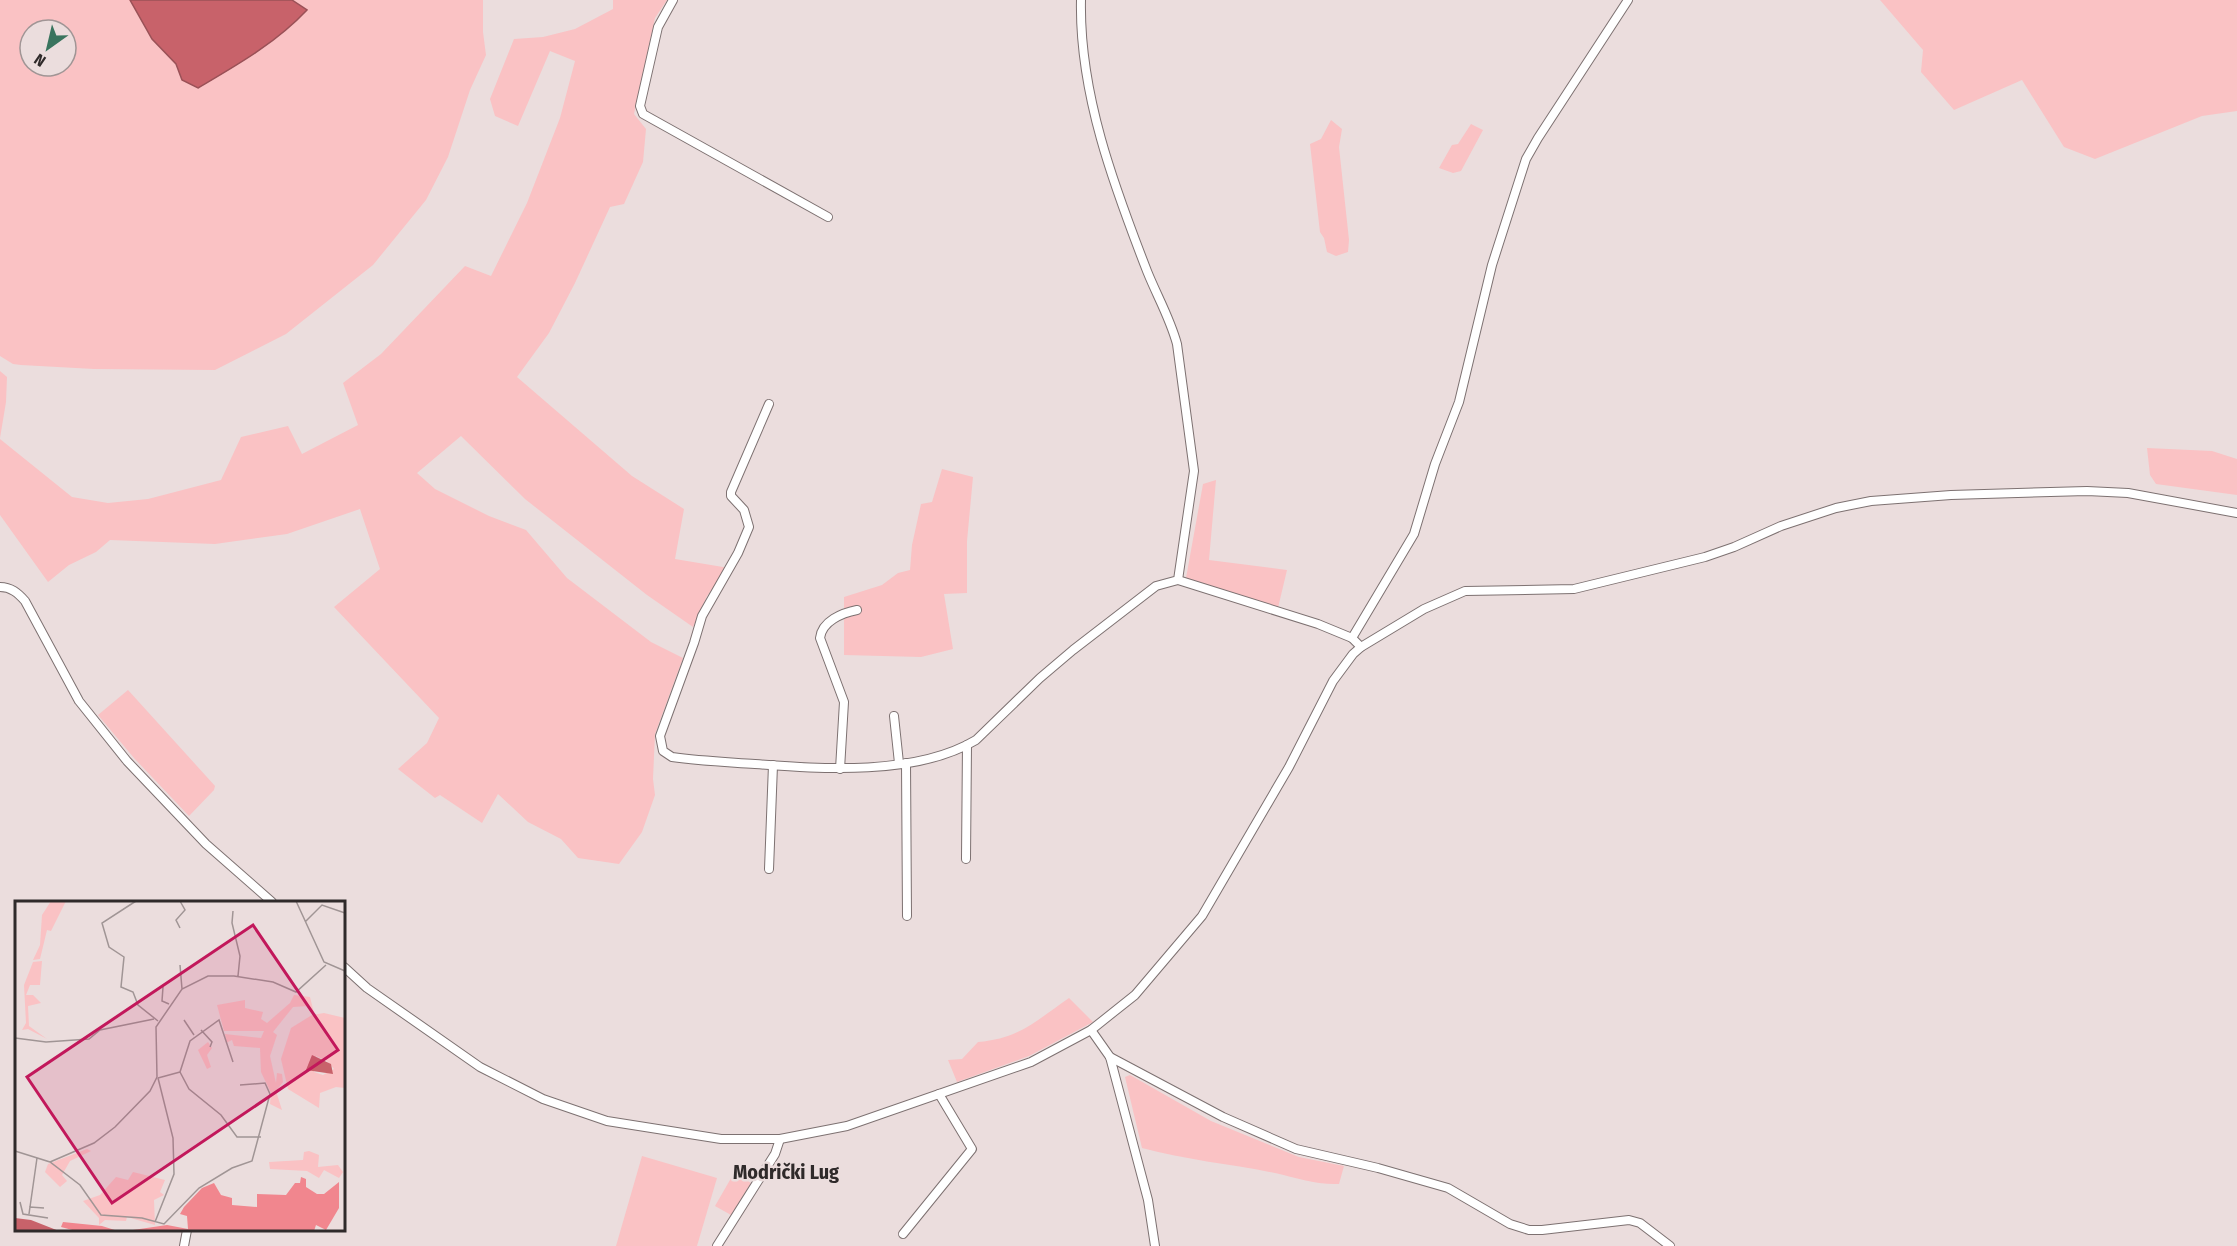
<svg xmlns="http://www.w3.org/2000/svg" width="2237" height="1246" font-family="'Fira Sans Condensed',sans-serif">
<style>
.green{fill:#fac2c4;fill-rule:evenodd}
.water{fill:#c8626a;stroke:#9a5157;stroke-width:1.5}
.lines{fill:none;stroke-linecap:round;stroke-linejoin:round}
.street-casing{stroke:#7d7171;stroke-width:10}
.street{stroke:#fff;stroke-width:8}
.labels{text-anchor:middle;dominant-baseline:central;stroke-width:5;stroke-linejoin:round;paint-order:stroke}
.quarter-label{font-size:20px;font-weight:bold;fill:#2f2a2a;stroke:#ebdddd}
.inset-road{fill:none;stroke:#a09595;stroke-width:1.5}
.view{fill:#c2185b;fill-opacity:0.15;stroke:#c2185b;stroke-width:3}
.inset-edge{fill:none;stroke:#2f2a2a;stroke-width:3}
</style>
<rect width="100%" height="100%" fill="#ebdddd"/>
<g class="green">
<path d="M 0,0 L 130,0 L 152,39 L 176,64 L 182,80 L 307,10 L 292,0 L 483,0 L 483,32 L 486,55 L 470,90 L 448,157 L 426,200 L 373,265 L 286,334 L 215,370 L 94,369 L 21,365 L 13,364 L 0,356 ZM 30,30 L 66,30 L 66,66 L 30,66 Z"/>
<polygon points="613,0 667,0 655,18 634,114 646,129 643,162 624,204 610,207 575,283 549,333 517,377 632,476 684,509 675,559 729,568 707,596 693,627 647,595 525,499 461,436 417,473 435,489 489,516 526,530 567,578 651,642 683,658 655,734 653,779 655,795 642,832 619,864 578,858 561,839 528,822 498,794 482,823 440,795 435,798 398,769 427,743 439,718 334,607 380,569 360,509 287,534 215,544 110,540 96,552 69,565 48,582 0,515 0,439 72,497 108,503 148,499 221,480 241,437 288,426 302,454 358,425 343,383 381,354 465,266 491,276 527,203 560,118 575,61 550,51 518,126 495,116 490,99 514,39 543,37 575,29 613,9"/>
<polygon points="1880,0 2237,0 2237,111 2202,116 2095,159 2064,147 2022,80 1954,110 1921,72 1923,50"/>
<polygon points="1331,120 1342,129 1339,147 1349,240 1348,252 1336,256 1327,252 1324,238 1320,232 1310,144 1321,139"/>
<polygon points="1471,124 1483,130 1461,171 1453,173 1439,168 1452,145 1458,144"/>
<polygon points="0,371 7,377 6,402 0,438"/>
<polygon points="2147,448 2212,451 2237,459 2237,495 2156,484 2150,475"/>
<polygon points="942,469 973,477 967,541 967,593 944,594 953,649 921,657 844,655 844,597 882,585 898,573 910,570 912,545 921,504 932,502"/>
<polygon points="1216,480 1209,560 1287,570 1277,612 1186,578 1203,484"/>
<polygon points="128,690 215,786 214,790 189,816 134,758 98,715"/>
<path d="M 1069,998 L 1093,1022 L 1029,1056 L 957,1082 L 948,1060 L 962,1059 L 978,1042 C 1019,1039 1037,1020 1069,998 Z"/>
<path d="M 1130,1075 L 1211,1121 L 1299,1157 L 1344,1166 L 1339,1184 C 1316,1185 1297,1178 1275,1173 C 1231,1164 1186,1160 1142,1148 L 1125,1077 Z"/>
<polygon points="642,1156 717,1178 697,1246 616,1246"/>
<polygon points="734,1173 751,1183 731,1215 715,1206"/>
</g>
<path class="water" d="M 130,0 L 292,0 L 307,10 C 276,43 237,65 198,88 L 182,80 L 176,64 L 152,39 Z"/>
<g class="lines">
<g class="street-casing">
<g id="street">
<polyline points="673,0 658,27 640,106 643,114 828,217"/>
<path d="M 769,404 L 731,492 L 731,496 L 744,510 L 749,527 L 738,553 L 702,616 L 694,643 L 660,736 L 663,751 L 672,757 C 700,761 727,762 755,764 C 822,769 916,776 976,740 L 1040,678 L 1073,650 L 1156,586 L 1178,580 L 1194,471 L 1177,344 C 1170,318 1157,296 1147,271 C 1114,186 1079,93 1081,0"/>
<polyline points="1178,580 1318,624 1352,638 1361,647"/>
<path d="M 0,587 C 11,587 18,593 25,601 L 79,701 L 127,761 L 206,844 L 272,902"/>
<polyline points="1352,638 1414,534 1435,464 1459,402 1492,265 1526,159 1538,138 1628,0"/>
<polyline points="894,716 899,763"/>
<polyline points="906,763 907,916"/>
<path d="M 840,769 L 844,702 L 820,638 C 822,621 842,613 857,610"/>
<polyline points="966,859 967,745"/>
<polyline points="769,869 773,765"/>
<polyline points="344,967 367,988 480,1067 543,1099 607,1121 721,1139 780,1139 847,1126 1031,1062 1091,1030 1135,995 1202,916 1289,767 1333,681 1353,654 1361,647 1424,609 1465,591 1574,589 1705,557 1734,547 1781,526 1836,508 1871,501 1951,495 2087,491 2128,493 2237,513"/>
<polyline points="1091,1030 1110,1057 1148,1200 1155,1246"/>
<polyline points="1110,1057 1223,1117 1296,1149 1378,1168 1448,1188 1510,1224 1529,1230 1542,1230 1629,1220 1640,1223 1670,1246"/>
<polyline points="903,1234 972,1149 939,1094"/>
<polyline points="184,1246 187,1230"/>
<polyline points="717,1246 775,1154 780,1139"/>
</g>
</g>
<use href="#street" class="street"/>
</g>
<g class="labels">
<g class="quarter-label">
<text x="786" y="1172">Modrički Lug</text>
</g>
</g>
<g transform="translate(15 901)">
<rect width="330" height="330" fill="#ebdddd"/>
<path d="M 36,0 L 51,0 L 36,30 L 32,29 L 25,58 L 18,59 L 25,44 L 27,14 ZM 27,60 L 25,84 L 15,84 L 11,94 L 18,94 L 26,102 L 13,105 L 14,125 L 32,138 L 13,128 L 7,129 L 11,122 L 9,84 L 18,61 ZM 279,94 L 295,96 L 299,112 L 293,105 L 278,106 L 258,131 L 262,134 L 255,155 L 261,182 L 262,172 L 267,173 L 268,181 L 261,190 L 267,209 L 255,203 L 256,192 L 246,171 L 245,147 L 219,145 L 217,139 L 211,142 L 210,133 L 246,137 L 249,130 L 209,130 L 202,104 L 230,99 L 230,107 L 248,111 L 246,118 L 252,122 L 275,102 ZM 309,112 L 330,117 L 330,187 L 321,186 L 305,192 L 304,207 L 273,188 L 266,158 L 276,127 L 297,114 ZM 301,155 L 312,160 L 319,168 L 308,174 L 299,171 ZM 193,141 L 197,147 L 192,154 L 196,166 L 192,168 L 183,149 ZM 72,248 L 76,250 L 55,260 L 47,274 L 52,280 L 45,286 L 30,271 L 33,263 ZM 294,250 L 304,254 L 303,266 L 323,264 L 328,271 L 324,277 L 309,269 L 304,277 L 292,270 L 255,268 L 254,261 L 288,259 L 289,251 ZM 118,271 L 150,279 L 145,291 L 149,294 L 139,299 L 140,324 L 112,316 L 111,320 L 90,319 L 84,324 L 84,317 L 68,300 L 85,294 L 101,276 L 113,279 Z" fill="#fac2c4" fill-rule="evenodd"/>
<path d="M 286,276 L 291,278 L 291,286 L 302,293 L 309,293 L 324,281 L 324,307 L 311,329 L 301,324 L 299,330 L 111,330 L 152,324 L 173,328 L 172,315 L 165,313 L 169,306 L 187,287 L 199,282 L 206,294 L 217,297 L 217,304 L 242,306 L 242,293 L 271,294 L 280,282 L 285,282 ZM 48,321 L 87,325 L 103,330 L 61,330 L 46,326 Z" fill="#f1868e"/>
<path d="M 297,154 L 316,163 L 318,173 L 291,169 ZM 0,317 L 16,319 L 44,330 L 0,330 Z" fill="#c8626a"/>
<path class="inset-road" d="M 121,0 L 87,22 L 94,46 L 109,56 L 106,86 L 118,91 L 123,104 L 143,120M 165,0 L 170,9 L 161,19 L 165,27M 281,0 L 309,61 L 330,70M 218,10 L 217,22 L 225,55 L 223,75M 290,21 L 307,4 L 330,12M 165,64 L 167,88M 148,86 L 147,100 L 154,103M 169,119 L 179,134M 186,129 L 197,141 L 195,146M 0,137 L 31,141 L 74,138 L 85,129 L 139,118M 218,161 L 204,119 L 175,140 L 165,171 L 174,188 L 206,214 L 222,236 L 246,236M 143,177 L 165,171M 0,250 L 35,261 L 65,284 L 86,314 L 127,317 L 149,323 L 184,287 L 217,267 L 237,260 L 255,193 L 250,182 L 225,184M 35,261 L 79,242 L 100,226 L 135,190 L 142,176 L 141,126 L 167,88 L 193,75 L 219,75 L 258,81 L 281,91 L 311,64M 5,301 L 8,313 L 33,317M 15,306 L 22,257M 14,313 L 15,306 L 29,307M 140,321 L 159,273 L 158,237 L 143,177"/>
<path class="view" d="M 238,24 L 323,149 L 97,302 L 12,176 Z"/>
<rect width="330" height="330" class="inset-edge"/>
</g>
<g transform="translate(48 48) rotate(214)"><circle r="28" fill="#ebdddd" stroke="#a09595" stroke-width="1.5"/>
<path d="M0-4.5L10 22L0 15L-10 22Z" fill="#39745e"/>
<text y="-9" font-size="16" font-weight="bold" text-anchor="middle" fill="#2f2a2a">N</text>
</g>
</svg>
